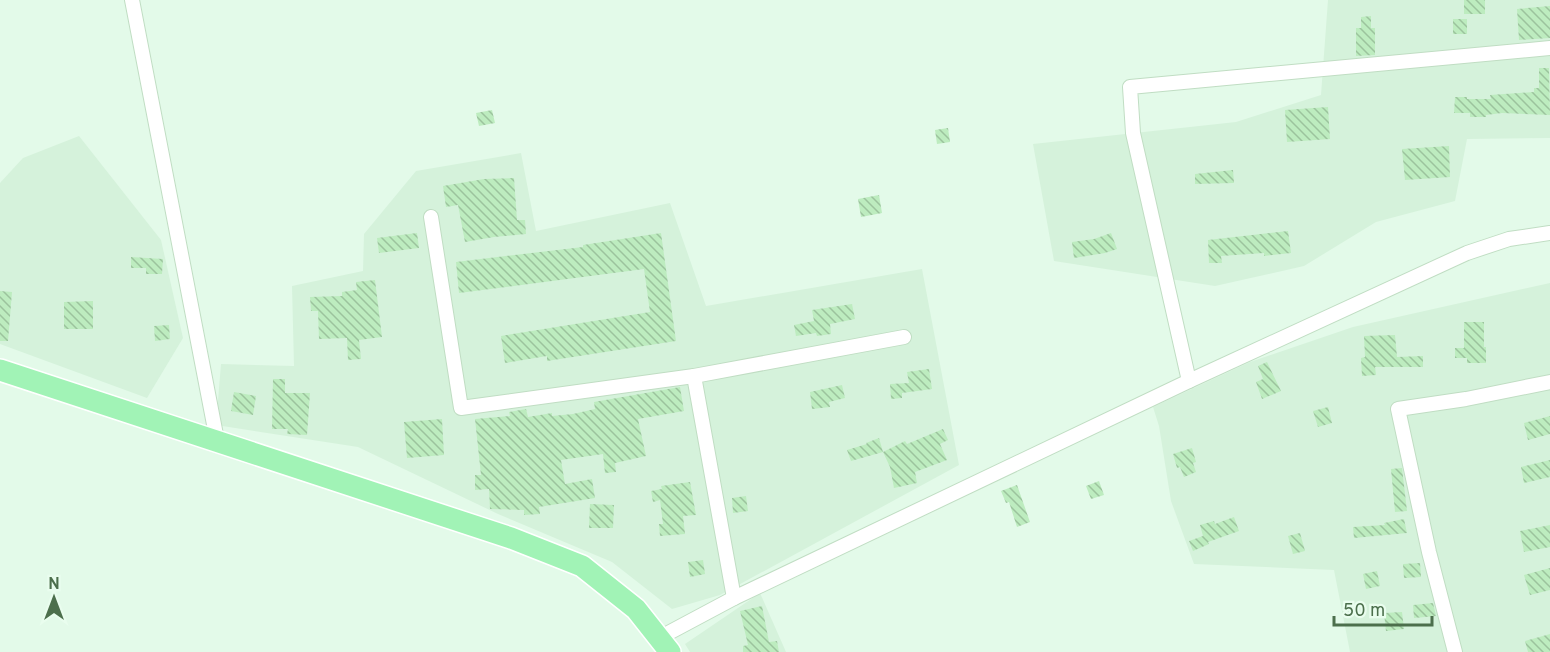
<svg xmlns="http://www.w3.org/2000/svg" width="1550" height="652" font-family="Overpass,sans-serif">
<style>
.residential{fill:#d5f2db}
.building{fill:url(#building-back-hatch)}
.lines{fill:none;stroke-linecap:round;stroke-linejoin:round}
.street-casing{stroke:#c0ddc3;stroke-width:16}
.primary-casing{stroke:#fff;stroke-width:24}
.street{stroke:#fff;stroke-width:14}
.primary{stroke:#a1f3b6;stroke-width:21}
</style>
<defs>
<pattern id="building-back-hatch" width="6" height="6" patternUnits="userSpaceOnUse" patternTransform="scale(1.5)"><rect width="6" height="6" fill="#bdecbf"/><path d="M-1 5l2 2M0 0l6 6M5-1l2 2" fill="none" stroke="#9cc39d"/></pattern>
</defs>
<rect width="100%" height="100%" fill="#e3fae9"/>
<g class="residential">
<polygon points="1328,0 1550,0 1550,138 1467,139 1455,201 1376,222 1304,266 1215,286 1054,261 1033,144 1236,122 1321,95"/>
<polygon points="79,136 161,240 183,338 147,398 0,344 0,183 23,158"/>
<polygon points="521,153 536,231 670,203 706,306 922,269 959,465 720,595 672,609 612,562 498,514 358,447 216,425 221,364 294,366 292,286 363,271 364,234 416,171"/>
<polygon points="1550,283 1550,652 1350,652 1334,570 1194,564 1171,501 1159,426 1153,407 1250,362 1353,327"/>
<polygon points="760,593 786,652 690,652 685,644"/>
</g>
<g class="building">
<rect x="1464" y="0" width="21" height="14"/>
<polygon points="1550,6 1550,38 1519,40 1517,9"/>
<polygon points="1371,16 1371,28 1375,28 1375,55 1356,56 1356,28 1361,28 1361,17"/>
<rect x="1453" y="19" width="14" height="15"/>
<polygon points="1539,68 1549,68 1550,115 1502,113 1486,115 1486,117 1470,117 1470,113 1454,113 1455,97 1467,97 1467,99 1491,99 1490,95 1534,92 1534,88 1539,88"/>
<polygon points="1328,107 1330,139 1287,142 1285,110"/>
<polygon points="492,110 495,123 479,126 476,113"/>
<polygon points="948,128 950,142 937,144 935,130"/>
<polygon points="1449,146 1450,177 1405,180 1402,149"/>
<polygon points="1233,170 1234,183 1195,184 1195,174"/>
<polygon points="514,178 517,220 525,220 526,234 494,237 465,242 458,205 446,207 443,186 484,179"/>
<polygon points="879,195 882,213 861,217 858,199"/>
<polygon points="1288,231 1291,253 1264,256 1264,253 1221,256 1222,263 1209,263 1208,240"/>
<polygon points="417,233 419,248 379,253 377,238"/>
<polygon points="661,233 676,341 547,361 547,356 505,363 501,336 650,312 644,269 459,293 456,262 583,247 583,245"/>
<polygon points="1111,233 1117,249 1105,253 1074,258 1072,242 1094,239"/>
<polygon points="131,257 163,259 162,274 146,274 146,268 131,268"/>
<polygon points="375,280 382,337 359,340 361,359 348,360 347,338 319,339 318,311 311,311 310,297 342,296 342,292 357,290 356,282"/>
<polygon points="0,291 12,292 8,341 0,341"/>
<polygon points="93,301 93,329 64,329 64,302"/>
<polygon points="852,304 855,319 830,324 831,334 817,336 816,333 796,336 794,325 814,321 812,310"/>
<polygon points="1464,322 1484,322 1484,347 1486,347 1486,363 1467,363 1467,358 1455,358 1455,348 1464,348"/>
<polygon points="169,325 170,339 155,341 154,326"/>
<polygon points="1395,335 1397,357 1423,356 1423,367 1375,367 1376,375 1362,376 1361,358 1365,357 1364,336"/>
<polygon points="1267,362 1281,391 1262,399 1256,382 1263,379 1258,366"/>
<polygon points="929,369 932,389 902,393 902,398 891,399 890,384 909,383 907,372"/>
<polygon points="273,379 285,379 285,393 310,393 307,435 287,434 288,429 272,429"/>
<polygon points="842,385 845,398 829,402 830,407 812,409 810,392"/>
<polygon points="680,387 684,411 638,419 646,456 615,463 616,472 605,473 603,454 561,460 565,484 592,479 595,498 539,507 540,514 524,515 524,510 490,509 489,489 475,490 475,475 481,475 475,419 510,416 509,412 526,409 528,417 552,413 552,416 573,414 595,409 594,402"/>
<polygon points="234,392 256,396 253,415 231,411"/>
<polygon points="1328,407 1332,423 1318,427 1313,411"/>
<polygon points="1550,416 1550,434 1528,440 1524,423"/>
<polygon points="442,419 444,455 407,458 404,422"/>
<polygon points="943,429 948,440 940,444 947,460 915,472 917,483 894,488 890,467 883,452 851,461 847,450 867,444 866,443 879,438 883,452 905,441 907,444"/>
<polygon points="1192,448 1196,462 1193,463 1196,472 1184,477 1180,467 1177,468 1173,454"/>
<polygon points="1550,460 1550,477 1524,483 1521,467"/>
<polygon points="1402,468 1407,511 1395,512 1391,469"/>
<polygon points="1099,481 1104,495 1091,499 1086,486"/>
<polygon points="690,482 696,515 683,516 685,534 660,536 659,524 663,524 660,500 653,502 651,491 662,489 661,486"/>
<polygon points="1017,485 1030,522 1017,527 1009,502 1006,503 1001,491"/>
<polygon points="746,496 748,511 733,513 732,498"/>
<polygon points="590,504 614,505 613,528 589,528"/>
<polygon points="1234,517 1239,531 1208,542 1209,544 1193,551 1189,541 1203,536 1200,525 1214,521 1215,524"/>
<polygon points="1404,519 1407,533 1354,538 1353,527 1385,525 1384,523"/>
<polygon points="1550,525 1550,547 1524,552 1520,531"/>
<polygon points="1300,533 1305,551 1293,554 1288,536"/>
<polygon points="703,560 705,574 690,577 688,562"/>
<polygon points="1420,563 1421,577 1404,578 1403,564"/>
<polygon points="1550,568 1550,590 1530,595 1524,575"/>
<polygon points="1377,571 1380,586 1366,589 1363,574"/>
<polygon points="1433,603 1436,616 1414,618 1413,605"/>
<polygon points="762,606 769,642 777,641 779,652 743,652 743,646 748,645 740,611"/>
<polygon points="1402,612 1404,629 1386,631 1384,613"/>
<polygon points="1550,634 1550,652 1528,652 1525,641"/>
</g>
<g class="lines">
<g class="street-casing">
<g id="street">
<polyline points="132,0 217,440"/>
<polyline points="431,217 461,408 694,376"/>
<polyline points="1189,381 1133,133 1130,87 1550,48"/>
<polyline points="734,598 694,376 904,337"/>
<polyline points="659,638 734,598 1189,381 1467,253 1509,239 1550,233"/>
<polyline points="1455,652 1429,552 1398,409 1466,399 1550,382"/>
</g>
</g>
<g class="primary-casing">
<polyline id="primary" points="0,370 511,538 582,566 636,609 670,652"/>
</g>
<use href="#street" class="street"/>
<use href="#primary" class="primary"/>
</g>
<g transform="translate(54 598)" stroke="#e9fdee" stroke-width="4.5" paint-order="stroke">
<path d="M0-4.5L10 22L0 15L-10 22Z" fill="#4c6f4c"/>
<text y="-9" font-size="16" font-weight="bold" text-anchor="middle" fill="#4c6f4c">N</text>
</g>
<path d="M1334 616v9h98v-9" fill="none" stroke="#4c6f4c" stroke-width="3"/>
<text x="1343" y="616" font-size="18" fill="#4c6f4c" stroke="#e9fdee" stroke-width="4.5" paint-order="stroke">50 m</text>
</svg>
